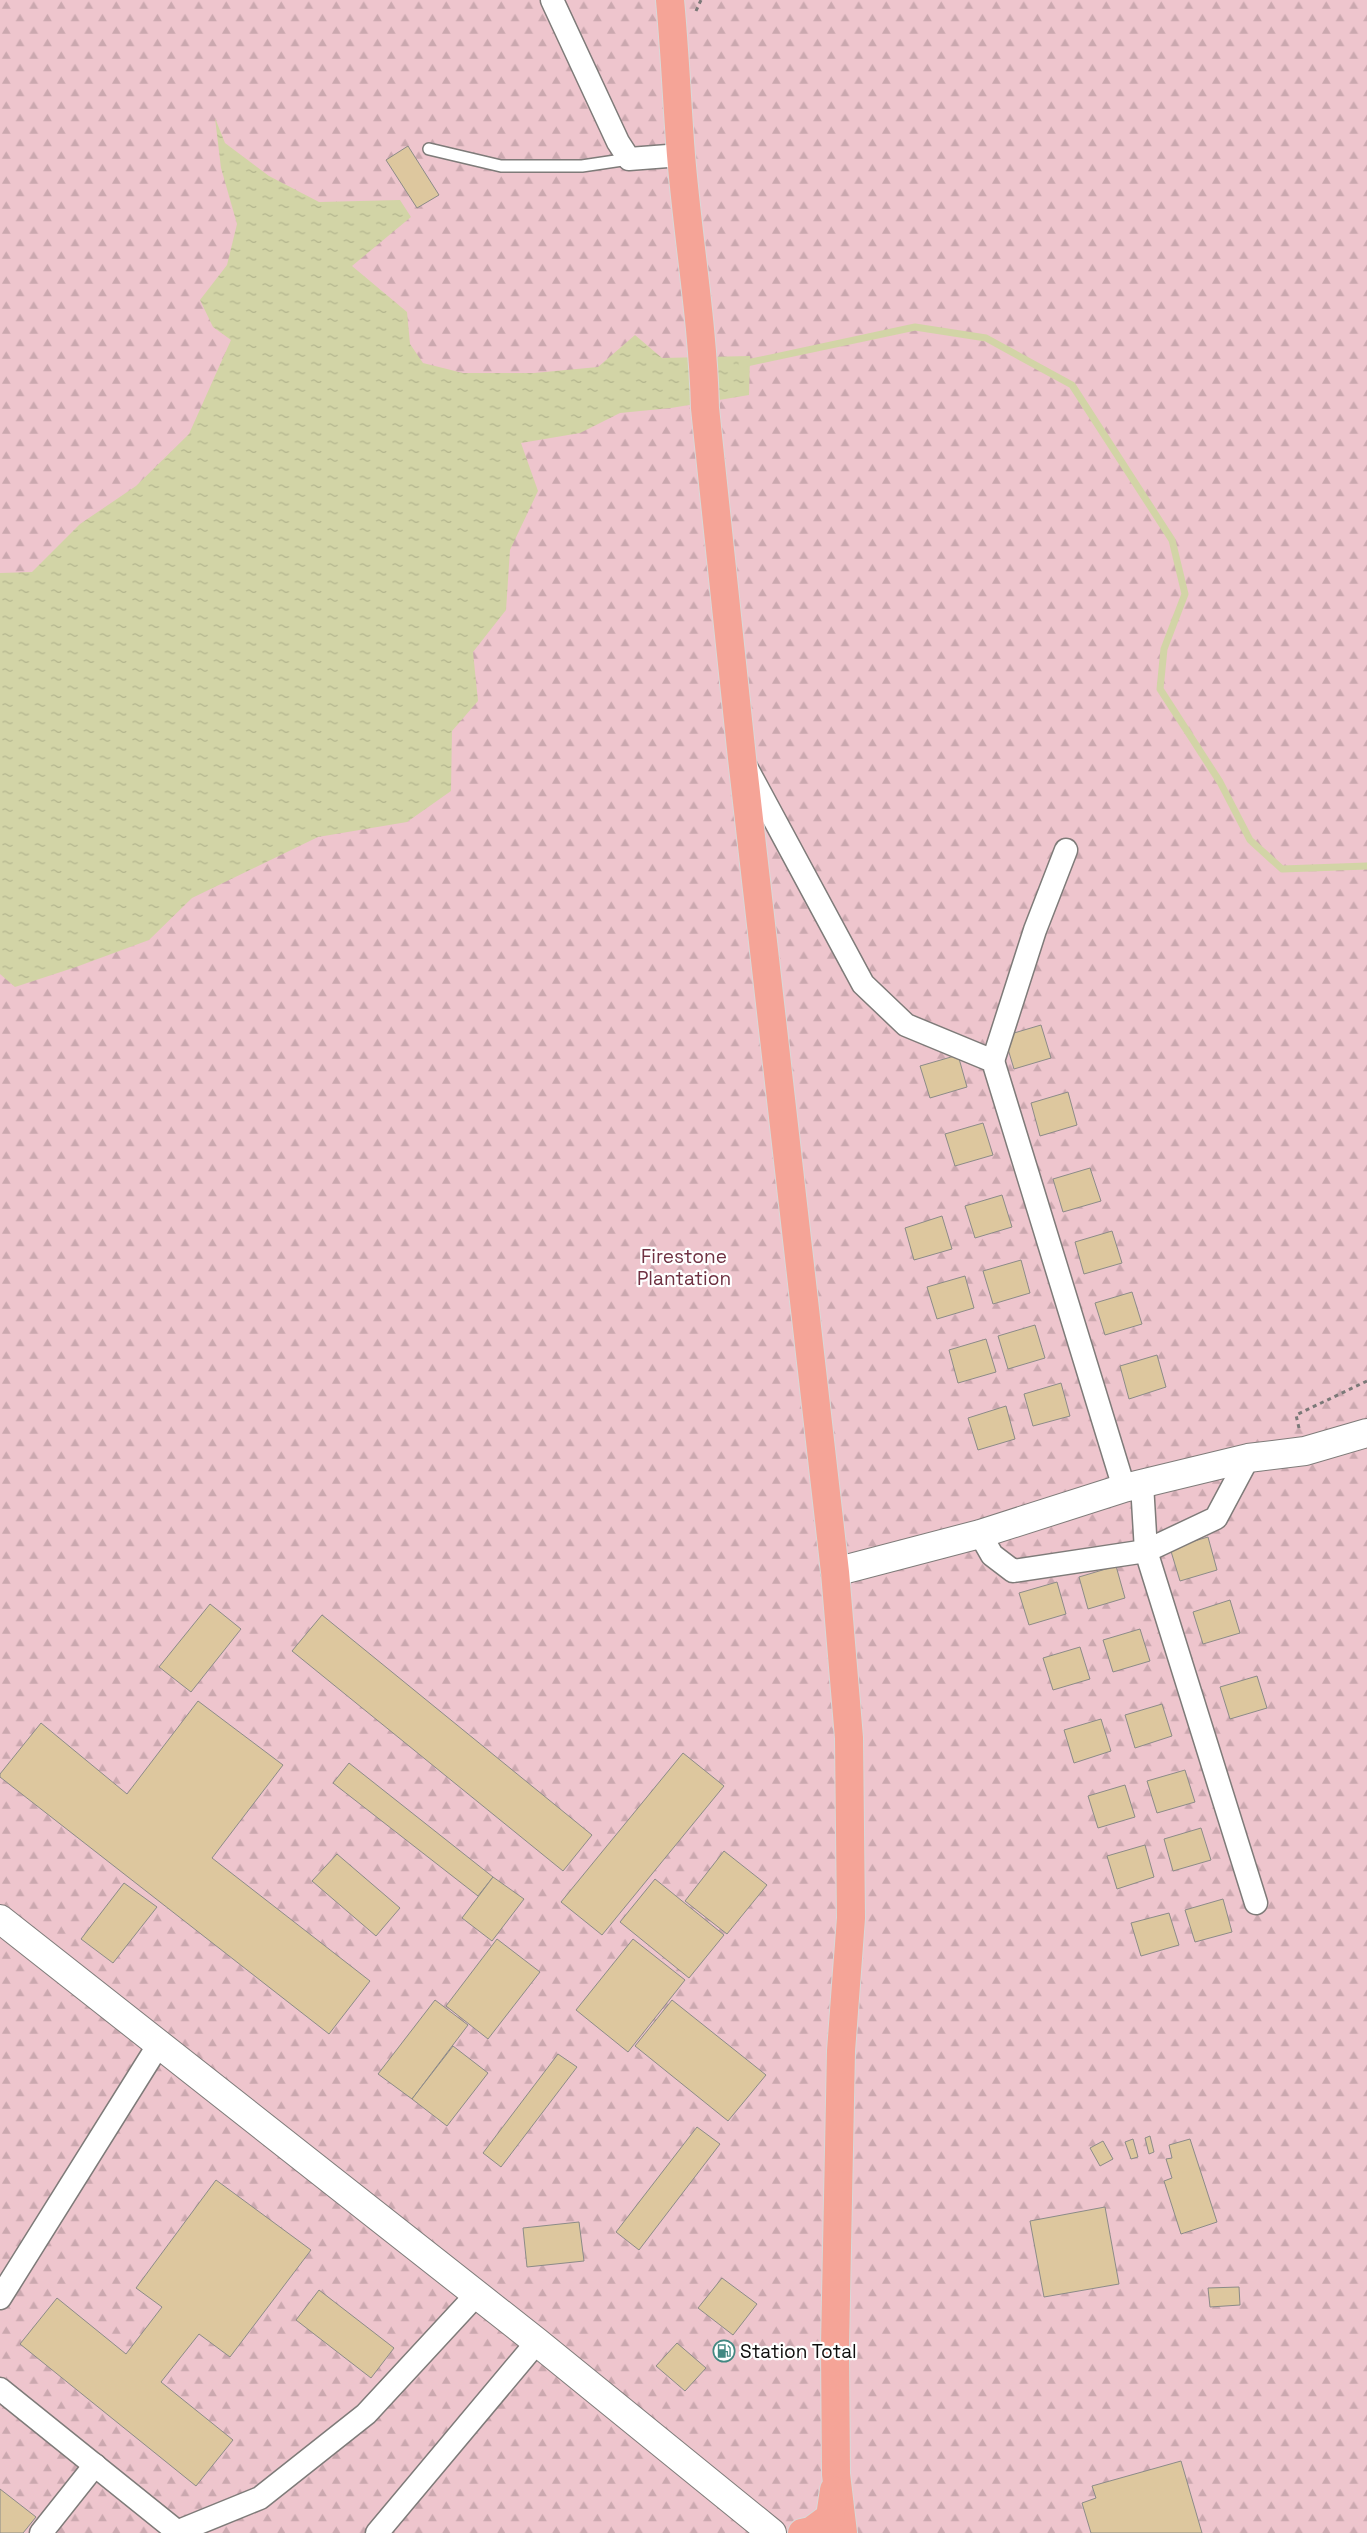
<svg xmlns="http://www.w3.org/2000/svg" width="1367" height="2533" font-family="'Space Grotesk',sans-serif">
<style>
.forest{fill:url(#forest-firs)}
.water{fill:url(#water-ripples)}
.lines{fill:none;stroke-linecap:round;stroke-linejoin:round}
.stream{stroke:#d2d4a6;stroke-width:7}
.building{fill:#ddc79e;stroke:#8c8b88}
.lane-casing{stroke:#7e7b79;stroke-width:14}
.street-casing{stroke:#7e7b79;stroke-width:25}
.secondary-casing{stroke:#7e7b79;stroke-width:30}
.primary-casing{stroke:#d9d8d8;stroke-width:30}
.path{stroke:#7b7978;stroke-width:3;stroke-dasharray:4 4;stroke-linecap:butt}
.lane{stroke:#fff;stroke-width:11}
.street{stroke:#fff;stroke-width:22}
.secondary{stroke:#fff;stroke-width:28}
.primary{stroke:#f5a497;stroke-width:28}
.labels{text-anchor:middle;dominant-baseline:central;stroke-width:4.5;stroke-linejoin:round;paint-order:stroke}
.park-label{font-size:19px;fill:#6f3142;stroke:#fff}
.poi-label{font-size:19px;fill:#0f0e0d;stroke:#fff;text-anchor:start}
</style>
<defs>
<pattern id="forest-firs" width="22" height="20" patternUnits="userSpaceOnUse" patternTransform="scale(1.25)"><rect width="22" height="20" fill="#eec5cd"/><path d="M5 1l3.5 6h-7zM16 11l3.5 6h-7z" fill="#cba8af"/></pattern>
<pattern id="water-ripples" width="26" height="14" patternUnits="userSpaceOnUse" patternTransform="scale(1.25)"><rect width="26" height="14" fill="#d2d4a6"/><path d="M2 4q2-2 4 0t4 0M15 11q2-2 4 0t4 0" fill="none" stroke="#b3b58e"/></pattern>
</defs>
<rect width="100%" height="100%" fill="#fefbf9"/>
<rect class="forest" x="0" y="0" width="1367" height="2533"/>
<polygon class="water" points="215,118 225,143 269,176 319,202 400,200 411,217 352,266 407,312 410,344 423,363 463,373 534,373 598,367 635,335 662,358 750,356 749,395 671,408 620,413 580,433 521,443 538,491 510,550 506,610 473,652 478,701 452,731 451,791 407,822 318,837 192,898 149,940 76,967 15,987 0,974 0,573 32,572 80,524 136,486 189,434 231,340 213,327 200,300 227,265 237,224 221,168"/>
<g class="lines">
<polyline class="stream" points="742,364 915,327 986,338 1072,385 1172,540 1185,594 1164,649 1160,689 1220,782 1250,840 1282,869 1367,866"/>
</g>
<g class="building">
<polygon points="408,146 439,195 417,208 386,160"/>
<polygon points="1041,1025 1051,1058 1014,1069 1004,1036"/>
<polygon points="958,1055 967,1087 930,1098 920,1066"/>
<polygon points="1068,1092 1077,1125 1040,1136 1031,1103"/>
<polygon points="983,1123 993,1155 955,1166 945,1134"/>
<polygon points="1090,1168 1101,1201 1063,1212 1053,1179"/>
<polygon points="1002,1195 1012,1227 975,1238 965,1206"/>
<polygon points="942,1216 952,1249 914,1260 905,1228"/>
<polygon points="1112,1231 1122,1263 1084,1274 1075,1242"/>
<polygon points="1021,1260 1030,1293 993,1304 983,1271"/>
<polygon points="965,1276 974,1308 937,1319 927,1287"/>
<polygon points="1132,1292 1142,1324 1105,1335 1095,1303"/>
<polygon points="1035,1325 1045,1358 1008,1369 998,1336"/>
<polygon points="986,1339 996,1372 958,1383 949,1350"/>
<polygon points="1157,1355 1166,1387 1129,1399 1120,1366"/>
<polygon points="1061,1383 1070,1416 1033,1426 1024,1394"/>
<polygon points="1006,1406 1015,1439 978,1450 968,1418"/>
<polygon points="1208,1537 1217,1570 1180,1581 1170,1548"/>
<polygon points="1116,1566 1125,1598 1088,1609 1079,1577"/>
<polygon points="1057,1582 1066,1614 1029,1625 1019,1593"/>
<polygon points="1230,1600 1240,1633 1203,1644 1193,1612"/>
<polygon points="210,1604 241,1629 191,1692 159,1667"/>
<polygon points="322,1615 592,1835 563,1871 292,1651"/>
<polygon points="1140,1629 1150,1661 1113,1672 1103,1640"/>
<polygon points="1080,1647 1090,1679 1053,1690 1043,1658"/>
<polygon points="1257,1676 1267,1708 1230,1719 1220,1687"/>
<polygon points="198,1701 283,1765 212,1858 370,1981 329,2034 0,1777 0,1774 41,1723 127,1794"/>
<polygon points="1162,1704 1172,1736 1135,1748 1125,1715"/>
<polygon points="1101,1719 1111,1751 1074,1763 1064,1730"/>
<polygon points="683,1753 724,1786 602,1935 561,1902"/>
<polygon points="349,1763 493,1877 478,1896 333,1783"/>
<polygon points="1185,1770 1195,1802 1157,1813 1147,1781"/>
<polygon points="1125,1785 1135,1817 1098,1828 1088,1796"/>
<polygon points="1201,1828 1211,1860 1173,1871 1164,1839"/>
<polygon points="1145,1845 1154,1877 1117,1889 1107,1856"/>
<polygon points="724,1851 767,1885 727,1934 685,1901"/>
<polygon points="337,1854 400,1908 376,1936 312,1881"/>
<polygon points="493,1877 524,1899 492,1941 462,1918"/>
<polygon points="655,1879 724,1935 689,1978 620,1922"/>
<polygon points="124,1883 157,1907 113,1963 81,1939"/>
<polygon points="1223,1899 1232,1932 1195,1942 1185,1910"/>
<polygon points="1169,1913 1179,1945 1141,1956 1131,1923"/>
<polygon points="497,1939 540,1972 488,2039 446,2006"/>
<polygon points="633,1939 685,1980 628,2052 576,2010"/>
<polygon points="435,2000 468,2025 412,2099 378,2074"/>
<polygon points="672,2000 766,2075 728,2121 635,2046"/>
<polygon points="453,2046 488,2073 447,2126 412,2099"/>
<polygon points="558,2054 577,2067 501,2167 483,2153"/>
<polygon points="697,2127 720,2144 639,2250 616,2232"/>
<polygon points="1150,2136 1154,2152 1149,2154 1145,2138"/>
<polygon points="1133,2139 1138,2157 1131,2159 1125,2142"/>
<polygon points="1190,2139 1217,2222 1181,2234 1164,2181 1172,2178 1166,2159 1172,2158 1169,2145"/>
<polygon points="1103,2141 1113,2159 1100,2166 1090,2148"/>
<polygon points="216,2180 311,2250 230,2357 199,2334 161,2382 233,2440 196,2486 20,2344 57,2298 126,2354 162,2307 136,2288"/>
<polygon points="1105,2207 1119,2284 1044,2297 1030,2221"/>
<polygon points="579,2222 584,2261 527,2267 523,2228"/>
<polygon points="722,2278 757,2304 733,2335 698,2308"/>
<polygon points="1239,2287 1240,2305 1210,2307 1208,2288"/>
<polygon points="319,2290 394,2348 371,2378 296,2320"/>
<polygon points="677,2343 706,2368 685,2391 656,2366"/>
<polygon points="1181,2461 1202,2533 1091,2533 1082,2503 1096,2498 1092,2486"/>
<polygon points="0,2489 36,2517 23,2533 0,2533"/>
</g>
<g class="lines">
<g class="lane-casing">
<polyline id="lane" points="429,149 501,166 582,166 629,159"/>
</g>
<g class="street-casing">
<g id="street">
<polyline points="552,0 618,142 629,159 681,155"/>
<polyline points="745,765 863,984 906,1025 993,1061 1124,1488"/>
<polyline points="993,1061 1035,930 1066,850"/>
<polyline points="1142,1484 1146,1551 1256,1903"/>
<polyline points="980,1534 992,1555 1013,1571 1146,1551 1216,1518 1248,1458"/>
<polyline points="0,2298 159,2044"/>
<polyline points="0,2389 179,2533"/>
<polyline points="41,2533 95,2465"/>
<polyline points="174,2533 260,2498 366,2414 477,2294"/>
<polyline points="377,2533 537,2342"/>
</g>
</g>
<g class="secondary-casing">
<g id="secondary">
<polyline points="835,1572 980,1534 1124,1488 1248,1458 1305,1451 1367,1433"/>
<polyline points="0,1919 537,2342 772,2533"/>
</g>
</g>
<g class="primary-casing">
<g id="primary">
<path d="M 670,0 C 675,52 677,104 681,155 C 688,240 703,323 705,408 L 742,758 L 835,1572 L 849,1738 L 851,1918 L 841,2051 L 835,2346 L 836,2474 L 843,2533"/>
<polyline points="802,2533 811,2531 830,2517 834,2490"/>
</g>
</g>
<g class="path">
<polyline points="696,11 701,0"/>
<polyline points="1299,1428 1296,1415 1367,1381"/>
</g>
<use href="#lane" class="lane"/>
<use href="#street" class="street"/>
<use href="#secondary" class="secondary"/>
<use href="#primary" class="primary"/>
</g>
<defs>
<g id="fuel-ring" transform="scale(1.125)"><circle r="9.5" fill="#fff" stroke="#428882" stroke-width="1.5"/><path d="M-5.5-6h7V0h2V4h1.3V-2.5L3-4.5l.8-.8L6-3V5H2.5V1h-1V6h-7ZM-4.2-4.7v3.2H.2V-4.7Z" fill="#428882"/></g>
</defs>
<g fill-rule="evenodd">
<use href="#fuel-ring" x="724" y="2351"/>
</g>
<g class="labels">
<g class="park-label">
<text x="684" y="1256">Firestone<tspan x="684" dy="22">Plantation</tspan></text>
</g>
<g class="poi-label">
<text x="740" y="2351">Station Total</text>
</g>
</g>
</svg>
